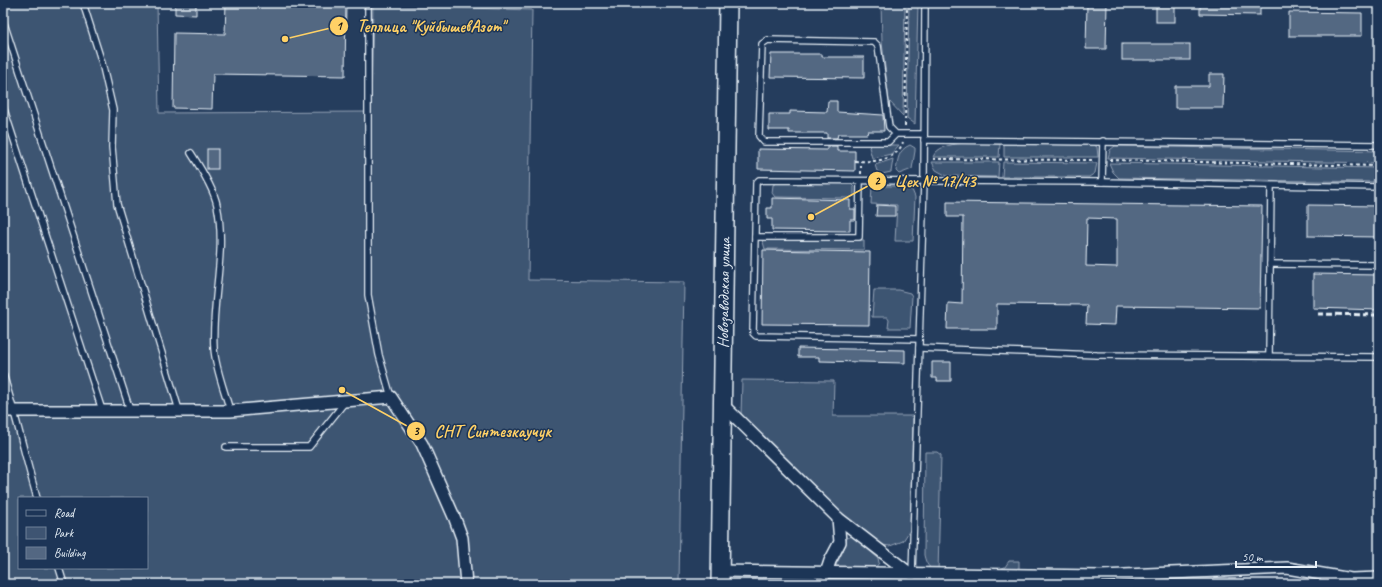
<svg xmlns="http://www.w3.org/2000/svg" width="1382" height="587" font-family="Caveat,sans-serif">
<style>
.green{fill:#3e5472;stroke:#93a2b5;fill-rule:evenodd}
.building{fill:#536782;stroke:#e8f1f8;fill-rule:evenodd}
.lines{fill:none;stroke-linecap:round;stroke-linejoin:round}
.service-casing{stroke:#e8f1f8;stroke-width:8}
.minor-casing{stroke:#e8f1f8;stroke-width:14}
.primary-casing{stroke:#e8f1f8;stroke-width:20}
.path{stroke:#e8f1f8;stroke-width:2;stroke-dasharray:3 3;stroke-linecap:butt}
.service{stroke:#1d3557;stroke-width:5.5}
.minor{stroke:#1d3557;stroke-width:11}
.primary{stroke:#1d3557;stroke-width:17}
.rail{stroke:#e8f1f8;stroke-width:3;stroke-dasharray:6 3;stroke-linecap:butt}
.labels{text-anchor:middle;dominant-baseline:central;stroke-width:3;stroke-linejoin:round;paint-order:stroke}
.street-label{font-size:16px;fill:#e8f1f8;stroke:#1d3557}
.leader{fill:none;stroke:#ffd166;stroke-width:1.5}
.callout-dot{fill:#ffd166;stroke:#1d3557;stroke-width:1.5}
.mark-label{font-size:12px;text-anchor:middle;font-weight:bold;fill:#111}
.callout-label{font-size:17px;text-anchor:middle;font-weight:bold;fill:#ffd166;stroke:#1d3557;stroke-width:3;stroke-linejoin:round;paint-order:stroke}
</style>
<rect width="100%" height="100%" fill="#253d5d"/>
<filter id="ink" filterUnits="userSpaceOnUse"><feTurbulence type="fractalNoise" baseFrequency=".025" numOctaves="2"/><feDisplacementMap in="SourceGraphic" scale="8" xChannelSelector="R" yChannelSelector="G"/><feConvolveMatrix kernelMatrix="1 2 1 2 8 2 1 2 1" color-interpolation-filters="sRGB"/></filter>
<g filter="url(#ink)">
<g class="green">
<path d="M 3,3 L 157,3 L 159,113 L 371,112 L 373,5 L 532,10 L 528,280 L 684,282 L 679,584 L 3,584 ZM 19,498 L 147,498 L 147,568 L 19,568 Z"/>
<polygon points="881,3 905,3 903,116 889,101 882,42"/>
<polygon points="909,3 918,3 915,124 907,118"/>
<path d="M 1000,144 L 999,157 L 933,157 C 940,138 983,144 1000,144 Z"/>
<polygon points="1004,144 1094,145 1097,147 1098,157 1004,157"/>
<polygon points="871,145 899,145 891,154 874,158 872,158 869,147"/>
<path d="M 910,145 L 915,148 L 915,151 L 912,169 L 899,174 L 896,171 C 898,159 898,150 910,145 Z"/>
<polygon points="1115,146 1379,151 1379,163 1108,158 1110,150"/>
<polygon points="893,159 891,172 882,174 877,171 875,165"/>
<polygon points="932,162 999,162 998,177 947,176 936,170"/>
<polygon points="1003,162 1097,163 1095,173 1089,177 1002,177"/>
<polygon points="1109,163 1379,168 1379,182 1119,178 1113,172"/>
<polygon points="778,182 850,183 854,187 854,196 849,198 775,197 772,193 773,185"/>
<polygon points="872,186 903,186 912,190 915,197 913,241 895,241 897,205 871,204"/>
<polygon points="765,240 864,240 864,250 765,249 763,242"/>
<polygon points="874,290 898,290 910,293 912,296 910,328 888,328 889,320 887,317 872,317"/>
<polygon points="742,380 834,381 833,416 913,416 910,530 903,541 890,546 882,545 847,518 744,422 741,415"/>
<path d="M 925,452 L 937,452 L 941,455 L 938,572 C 929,569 926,564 924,555 Z"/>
<polygon points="852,536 878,558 879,563 875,568 835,567 843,551 847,538"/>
<polygon points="1009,561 1019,561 1019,571 995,570 1005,567"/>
</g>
<g class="building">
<polygon points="175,3 196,3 196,15 175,14"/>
<polygon points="226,3 346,3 345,76 213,74 212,109 173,108 174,33 225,34"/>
<polygon points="1087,3 1107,3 1106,49 1086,49"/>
<rect x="1156" y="3" width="19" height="19"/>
<polygon points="1200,3 1260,3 1260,15 1200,14"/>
<polygon points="1289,12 1362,13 1362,36 1289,36"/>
<rect x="1122" y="44" width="68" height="16"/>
<polygon points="771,54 822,54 822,57 864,57 864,78 770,77"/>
<polygon points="1209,74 1224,74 1223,108 1175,108 1175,86 1209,86"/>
<polygon points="828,101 837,101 837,112 883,115 884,131 868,131 867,134 838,134 837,138 827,138 827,133 789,133 789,130 769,130 769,114 790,114 790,111 827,112"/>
<polygon points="827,146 837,146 837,151 855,151 855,171 758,169 758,149 827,150"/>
<rect x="207" y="149" width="11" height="20"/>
<polygon points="772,198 850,200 850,209 855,209 855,220 850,220 850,231 772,230 772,219 767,219 767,208 772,208"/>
<path d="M 947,202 L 1262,206 L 1260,308 L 1116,306 L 1115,325 L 1086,324 L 1087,305 L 997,304 L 997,329 L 947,329 L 948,303 L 962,304 L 963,217 L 947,217 ZM 1087,218 L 1117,219 L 1117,267 L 1086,266 Z"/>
<polygon points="877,205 895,206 895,216 876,216"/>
<polygon points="1308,205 1379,206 1379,237 1308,236"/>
<polygon points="763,250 870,252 869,325 762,324"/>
<polygon points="1313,274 1379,275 1379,310 1313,308"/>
<polygon points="798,348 905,350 905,363 819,361 819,357 798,357"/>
<polygon points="932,362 951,362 951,381 937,381 937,378 932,378"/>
</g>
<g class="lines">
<g class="service-casing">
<g id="service">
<polyline points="83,3 102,63 113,110 112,147 117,204 179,410"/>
<polyline points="368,3 368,295 379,355 391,397"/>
<polyline points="3,20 130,410"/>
<polyline points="3,106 102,410"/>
<polyline points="896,134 888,142 764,142 759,136 762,44 768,40 874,42 878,46 889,127 896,134 924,134"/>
<polyline points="924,140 1379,145"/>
<path d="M 191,153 C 200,167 214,189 217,205 C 227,253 211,300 214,348 C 215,367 225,392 230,411"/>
<polyline points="1102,182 1103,141"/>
<polyline points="755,237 859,237 860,181"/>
<polyline points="1270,264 1379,265"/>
<polyline points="919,339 756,336 753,333 756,183 759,180 1102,182 1379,187"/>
<polyline points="919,348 1097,355 1379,357"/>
<polyline points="1269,356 1271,186"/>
<path d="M 3,374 C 16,415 25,457 37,498"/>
<polyline points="226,447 309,447 345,402"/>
<polyline points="59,568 64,584"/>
<polyline points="912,575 924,181 925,3"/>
<polyline points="826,584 826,573"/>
</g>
</g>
<g class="minor-casing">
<g id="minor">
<polyline points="722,404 838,518 912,575"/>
<polyline points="3,411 230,411 391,397 422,444 455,519 462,538 466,584"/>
<polyline points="720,571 1101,576 1287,568 1351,579 1379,578"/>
<polyline points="826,573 830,561 840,542 838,518"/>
</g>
</g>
<g class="primary-casing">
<polyline id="primary" points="720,584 728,3"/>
</g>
<g class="path">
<polyline points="905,126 907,3"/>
<polyline points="933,159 1095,160"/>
<polyline points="1110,160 1379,166"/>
<path d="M 855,161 C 873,162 896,162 903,142"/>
<polyline points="861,174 861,161"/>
</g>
<use href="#service" class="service"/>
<use href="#minor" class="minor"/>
<use href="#primary" class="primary"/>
<polyline class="rail" points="1318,314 1379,315"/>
</g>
</g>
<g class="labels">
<g class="street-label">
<text transform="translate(724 293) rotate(-89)">Новозаводская улица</text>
</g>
</g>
<path class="leader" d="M285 39L339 26M811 217L877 181M342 390L416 431"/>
<g class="callout-dot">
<circle cx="285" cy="39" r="4"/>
<circle cx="811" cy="217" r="4"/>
<circle cx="342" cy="390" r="4"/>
<circle cx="339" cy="26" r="10"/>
<circle cx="877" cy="181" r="10"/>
<circle cx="416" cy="431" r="10"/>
</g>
<g class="mark-label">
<text x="339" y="30">1</text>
<text x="877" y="185">2</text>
<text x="416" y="435">3</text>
</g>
<g class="callout-label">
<text x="431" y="32">Теплица "КуйбышевАзот"</text>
<text x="935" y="187">Цех № 17/43</text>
<text x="493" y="437">СНТ Синтезкаучук</text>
</g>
<rect width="1382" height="587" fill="none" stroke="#1d3557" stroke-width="16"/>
<rect x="8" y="8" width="1366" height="571" fill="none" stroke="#e8f1f8" stroke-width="1.5" filter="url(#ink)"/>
<rect x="18" y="497" width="130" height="72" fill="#1d3557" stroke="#6e8097"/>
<rect x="26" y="510" width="20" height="6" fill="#1d3557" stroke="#6e8097"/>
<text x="54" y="517" font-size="12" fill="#e8f1f8">Road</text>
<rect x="26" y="527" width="20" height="12" fill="#3e5472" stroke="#6e8097"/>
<text x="54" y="537" font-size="12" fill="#e8f1f8">Park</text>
<rect x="26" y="547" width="20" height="12" fill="#536782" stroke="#6e8097"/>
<text x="54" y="557" font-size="12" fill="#e8f1f8">Building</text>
<path d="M1236 561v6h80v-6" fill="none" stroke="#e8f1f8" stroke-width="2"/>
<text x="1242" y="561" font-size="12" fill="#e8f1f8" stroke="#1d3557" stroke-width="3" paint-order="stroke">50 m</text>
</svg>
